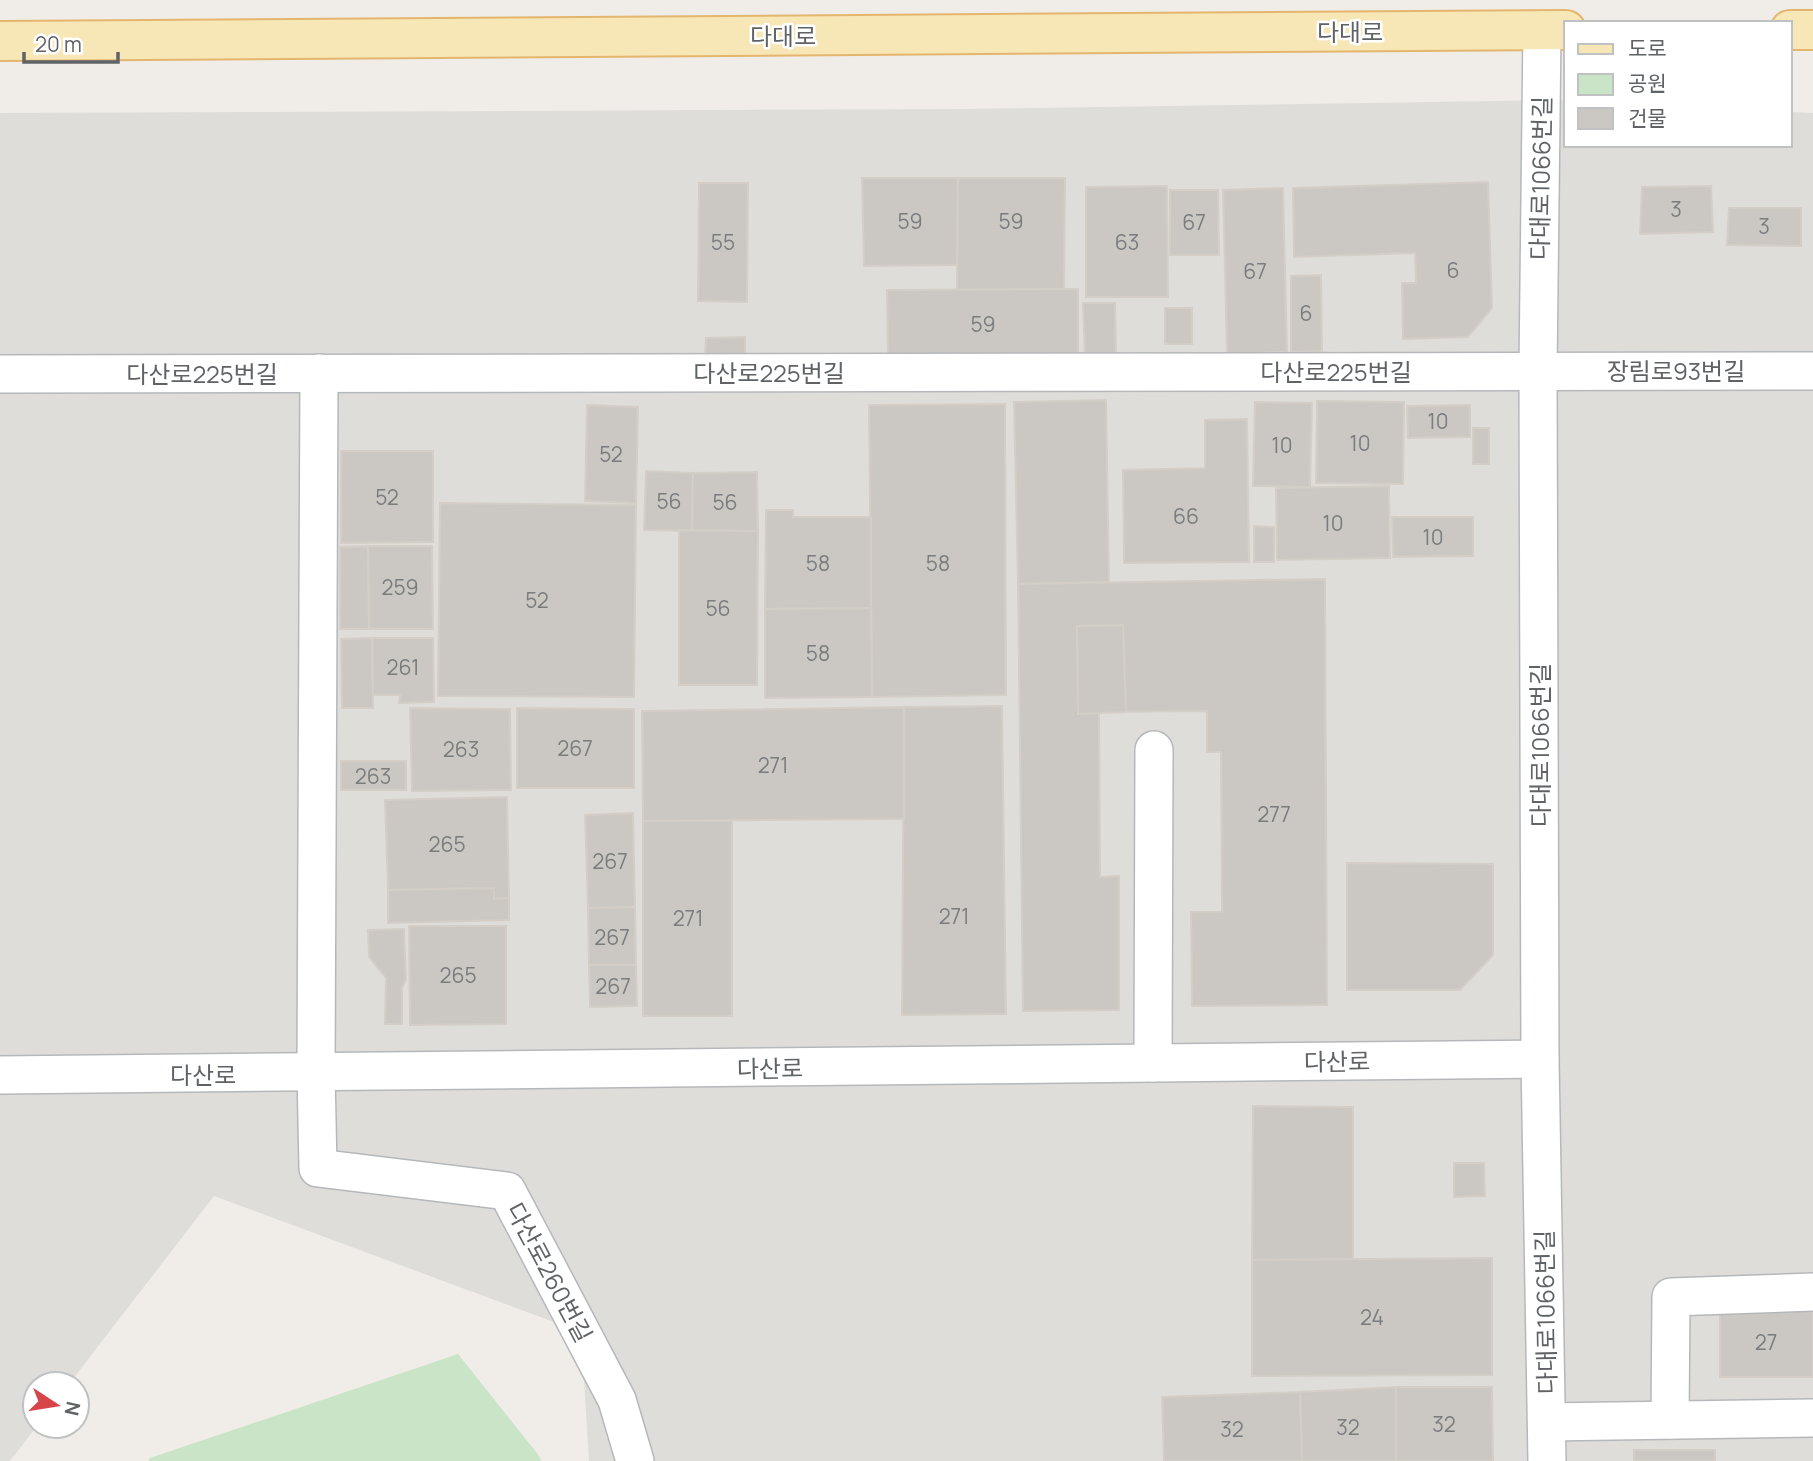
<svg xmlns="http://www.w3.org/2000/svg" width="1813" height="1461" font-family="Manrope,'Noto Sans KR',sans-serif">
<style>
.industrial{fill:#dfddda}
.green{fill:#cae4c8}
.building{fill:#cbc8c4;stroke:#d4cec7;stroke-width:2}
.lines{fill:none;stroke-linecap:round;stroke-linejoin:round}
.minor-casing{stroke:#b5b8bb;stroke-width:40}
.major-casing{stroke:#e4b66d;stroke-width:42}
.minor{stroke:#fff;stroke-width:37}
.major{stroke:#f7e6b6;stroke-width:38}
.labels{text-anchor:middle;dominant-baseline:central;stroke-width:5;stroke-linejoin:round;paint-order:stroke}
.number-label{font-size:21px;fill:#7a7c7e}
.street-label{font-size:24px;fill:#5f6366;stroke:#fff}
</style>
<rect width="100%" height="100%" fill="#f0ede8"/>
<polygon class="industrial" points="1566,100 1566,145 1790,145 1790,112 1813,113 1813,1461 589,1461 581,1332 214,1196 69,1384 35,1384 37,1426 10,1461 0,1461 0,113 963,109"/>
<polygon class="green" points="458,1354 540,1457 541,1461 148,1461 150,1458"/>
<g class="building">
<polygon points="862,178 958,178 957,265 864,266"/>
<polygon points="958,178 1065,178 1064,289 957,290"/>
<polygon points="1488,182 1492,308 1468,337 1403,339 1402,283 1416,283 1415,253 1294,257 1293,188"/>
<polygon points="699,183 748,183 747,302 698,301"/>
<polygon points="1167,186 1168,297 1086,297 1086,187"/>
<polygon points="1711,186 1713,232 1640,234 1642,187"/>
<polygon points="1283,188 1287,352 1227,354 1223,190"/>
<polygon points="1170,190 1218,190 1219,255 1170,255"/>
<polygon points="1729,208 1801,208 1801,246 1727,245"/>
<polygon points="1321,275 1322,351 1291,352 1291,276"/>
<polygon points="1078,289 1078,358 888,359 887,290"/>
<polygon points="1083,303 1115,303 1116,356 1085,357"/>
<rect x="1165" y="308" width="27" height="36"/>
<polygon points="745,337 745,358 705,359 706,338"/>
<polygon points="1106,400 1109,582 1018,584 1014,402"/>
<polygon points="1317,401 1404,402 1403,484 1316,483"/>
<polygon points="1255,402 1312,403 1310,487 1253,486"/>
<polygon points="1005,404 1006,695 872,697 869,405"/>
<polygon points="587,405 638,407 636,503 585,501"/>
<polygon points="1470,405 1470,437 1408,438 1407,406"/>
<polygon points="1247,419 1249,562 1124,563 1123,470 1205,468 1205,420"/>
<rect x="1473" y="428" width="16" height="36"/>
<polygon points="341,451 433,451 433,542 341,543"/>
<polygon points="646,471 693,473 692,531 644,530"/>
<polygon points="757,472 758,531 692,531 693,473"/>
<polygon points="1389,486 1390,558 1277,560 1276,488"/>
<polygon points="440,503 636,505 634,697 438,696"/>
<polygon points="766,510 793,510 793,517 871,517 871,608 765,609"/>
<polygon points="1392,517 1473,517 1473,556 1393,557"/>
<polygon points="1254,526 1274,527 1274,562 1254,562"/>
<polygon points="679,530 758,531 757,685 679,685"/>
<polygon points="368,546 432,546 433,629 369,629"/>
<polygon points="368,546 369,629 340,629 340,547"/>
<polygon points="1325,579 1327,1005 1192,1006 1191,912 1222,912 1221,752 1207,752 1207,711 1099,712 1100,877 1119,876 1119,1010 1023,1011 1018,584"/>
<polygon points="871,608 872,697 765,698 765,609"/>
<polygon points="1123,625 1126,712 1078,714 1077,626"/>
<polygon points="372,638 433,638 434,702 399,703 400,695 373,695"/>
<polygon points="372,638 373,708 342,708 341,639"/>
<polygon points="1002,706 1006,1014 902,1015 904,707"/>
<polygon points="904,707 904,819 643,821 642,711"/>
<polygon points="410,708 510,709 511,790 412,791"/>
<polygon points="517,708 634,709 634,788 517,788"/>
<rect x="341" y="761" width="65" height="29"/>
<polygon points="507,797 509,898 494,899 494,888 388,890 385,800"/>
<polygon points="633,813 635,907 588,908 585,815"/>
<rect x="643" y="821" width="89" height="195"/>
<polygon points="1347,863 1493,864 1493,955 1460,990 1347,990"/>
<polygon points="494,888 494,899 509,898 509,920 388,923 388,890"/>
<polygon points="635,907 636,965 589,965 588,908"/>
<polygon points="409,926 506,926 506,1024 410,1025"/>
<polygon points="404,929 406,979 402,988 402,1024 385,1024 386,978 369,957 368,930"/>
<polygon points="589,965 636,965 637,1006 590,1007"/>
<polygon points="1253,1106 1353,1107 1353,1260 1252,1260"/>
<polygon points="1454,1163 1484,1163 1485,1196 1454,1197"/>
<polygon points="1492,1258 1492,1375 1252,1376 1252,1260"/>
<rect x="1720" y="1306" width="93" height="71"/>
<polygon points="1396,1387 1396,1461 1302,1461 1300,1392"/>
<polygon points="1396,1387 1492,1387 1493,1461 1396,1461"/>
<polygon points="1300,1392 1302,1461 1164,1461 1162,1397"/>
<rect x="1634" y="1450" width="81" height="11"/>
</g>
<g class="lines">
<g class="minor-casing">
<g id="minor">
<polyline points="1542,30 1538,370 1540,1059 1547,1461"/>
<polyline points="319,373 316,1073 318,1168 507,1191 617,1400 635,1461"/>
<polyline points="0,374 1813,371"/>
<polyline points="1153,1063 1154,750"/>
<polyline points="0,1075 1540,1059"/>
<polyline points="1670,1420 1671,1297 1813,1292"/>
<polyline points="1547,1422 1813,1418"/>
</g>
</g>
<g class="major-casing">
<g id="major">
<polyline points="1790,30 1813,30"/>
<polyline points="0,41 1566,30"/>
</g>
</g>
<use href="#minor" class="minor"/>
<use href="#major" class="major"/>
</g>
<g class="labels">
<g class="number-label">
<text x="1676" y="209">3</text>
<text x="910" y="221">59</text>
<text x="1011" y="221">59</text>
<text x="1194" y="222">67</text>
<text x="1764" y="226">3</text>
<text x="723" y="242">55</text>
<text x="1127" y="242">63</text>
<text x="1453" y="270">6</text>
<text x="1255" y="271">67</text>
<text x="1306" y="313">6</text>
<text x="983" y="324">59</text>
<text x="1438" y="421">10</text>
<text x="1360" y="443">10</text>
<text x="1282" y="445">10</text>
<text x="611" y="454">52</text>
<text x="387" y="497">52</text>
<text x="669" y="501">56</text>
<text x="725" y="502">56</text>
<text x="1186" y="516">66</text>
<text x="1333" y="523">10</text>
<text x="1433" y="537">10</text>
<text x="818" y="563">58</text>
<text x="938" y="563">58</text>
<text x="400" y="587">259</text>
<text x="537" y="600">52</text>
<text x="718" y="608">56</text>
<text x="818" y="653">58</text>
<text x="403" y="667">261</text>
<text x="575" y="748">267</text>
<text x="461" y="749">263</text>
<text x="773" y="765">271</text>
<text x="373" y="776">263</text>
<text x="1274" y="814">277</text>
<text x="447" y="844">265</text>
<text x="610" y="861">267</text>
<text x="954" y="916">271</text>
<text x="688" y="918">271</text>
<text x="612" y="937">267</text>
<text x="458" y="975">265</text>
<text x="613" y="986">267</text>
<text x="1372" y="1317">24</text>
<text x="1766" y="1342">27</text>
<text x="1444" y="1424">32</text>
<text x="1348" y="1427">32</text>
<text x="1232" y="1429">32</text>
</g>
<g class="street-label">
<text x="1350" y="31">다대로</text>
<text x="783" y="35">다대로</text>
<text transform="translate(1540 178) rotate(-89)">다대로1066번길</text>
<text x="1676" y="370">장림로93번길</text>
<text x="1336" y="371">다산로225번길</text>
<text x="769" y="372">다산로225번길</text>
<text x="202" y="373">다산로225번길</text>
<text transform="translate(1539 745) rotate(-90)">다대로1066번길</text>
<text transform="translate(1337 1061) rotate(-1)">다산로</text>
<text transform="translate(770 1068) rotate(-1)">다산로</text>
<text x="203" y="1074">다산로</text>
<text transform="translate(550 1272) rotate(62)">다산로260번길</text>
<text transform="translate(1545 1312) rotate(-91)">다대로1066번길</text>
</g>
</g>
<rect x="1564" y="21" width="228" height="126" fill="#ffffff" stroke="#bfc1c2" stroke-width="2"/>
<rect x="1578" y="44" width="35" height="10" fill="#f7e6b6" stroke="#bfc1c2" stroke-width="2"/>
<text x="1628" y="56" font-size="21" fill="#5f6366">도로</text>
<rect x="1578" y="74" width="35" height="21" fill="#cae4c8" stroke="#bfc1c2" stroke-width="2"/>
<text x="1628" y="91" font-size="21" fill="#5f6366">공원</text>
<rect x="1578" y="108" width="35" height="21" fill="#cbc8c4" stroke="#bfc1c2" stroke-width="2"/>
<text x="1628" y="126" font-size="21" fill="#5f6366">건물</text>
<g transform="translate(56 1405) rotate(102)"><circle r="33" fill="#ffffff" stroke="#bfc1c2" stroke-width="2"/>
<path d="M0-5L12 26L0 18L-12 26Z" fill="#d84549"/>
<text y="-10" font-size="19" font-weight="bold" text-anchor="middle" fill="#5f6366">N</text>
</g>
<path d="M24 52v10h94v-10" fill="none" stroke="#5f6366" stroke-width="3.5"/>
<text x="35" y="52" font-size="21" fill="#5f6366" stroke="#ffffff" stroke-width="5" paint-order="stroke">20 m</text>
</svg>
